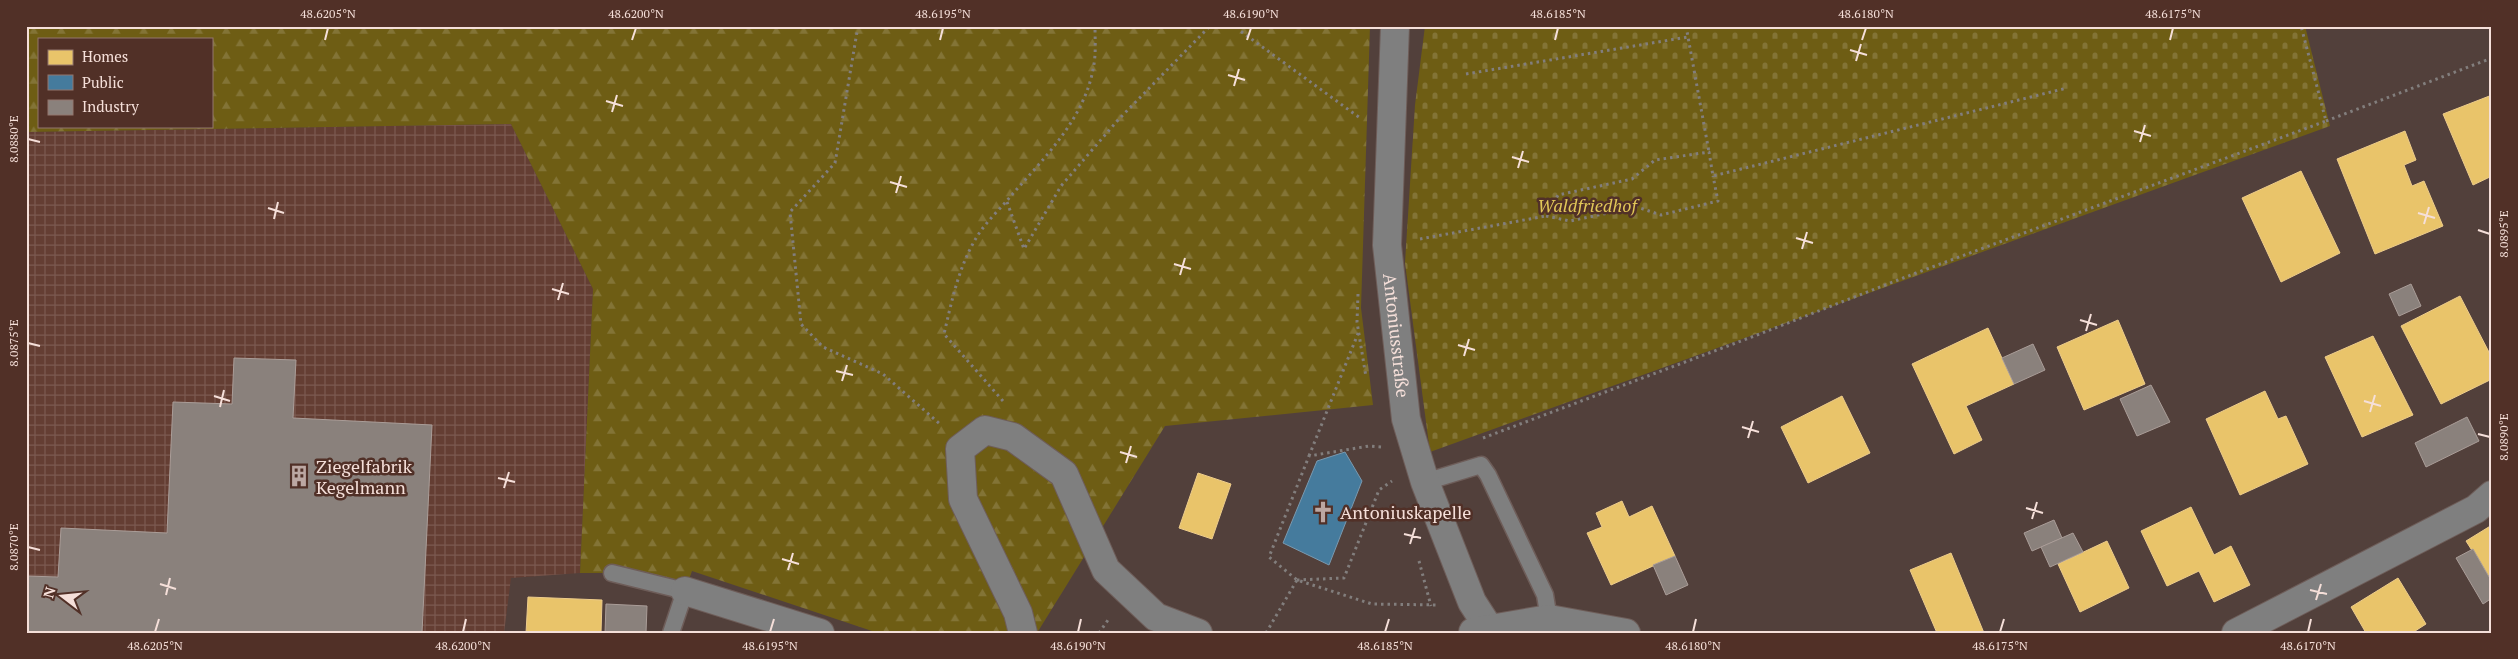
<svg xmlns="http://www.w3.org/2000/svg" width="2518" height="659" font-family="'PT Serif',serif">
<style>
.industrial{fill:url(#industrial-grid)}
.forest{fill:url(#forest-firs);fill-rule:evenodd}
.cemetery{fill:url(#cemetery-stones)}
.homes{fill:#e9c46a;stroke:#edcc8b}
.public{fill:#457b9d;stroke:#7a99af}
.industry{fill:#8a817c;stroke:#aa9d98}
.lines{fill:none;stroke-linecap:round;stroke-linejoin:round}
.service-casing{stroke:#6e5d59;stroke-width:19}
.minor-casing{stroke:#6e5d59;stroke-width:30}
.path{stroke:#827e7d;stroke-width:3;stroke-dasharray:2.5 4;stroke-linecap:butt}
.service{stroke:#7f7f7f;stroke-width:16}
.minor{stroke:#7f7f7f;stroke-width:28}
.ticks{fill:none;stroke:#f5dfd9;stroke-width:2}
.labels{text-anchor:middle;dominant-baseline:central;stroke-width:5;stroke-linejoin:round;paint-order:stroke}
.park-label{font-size:18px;font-style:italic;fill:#e1c758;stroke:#513027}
.street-label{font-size:18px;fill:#f5dfd9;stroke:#513027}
.poi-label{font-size:18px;fill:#f5dfd9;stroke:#513027;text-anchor:start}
.neatline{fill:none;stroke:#f5dfd9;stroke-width:2}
.ticks-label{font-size:12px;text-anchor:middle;fill:#f5dfd9}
</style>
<defs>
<pattern id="industrial-grid" width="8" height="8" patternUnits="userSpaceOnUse" patternTransform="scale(1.25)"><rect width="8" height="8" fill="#643e33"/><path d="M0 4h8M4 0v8" fill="none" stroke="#7b5950"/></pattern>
<pattern id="forest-firs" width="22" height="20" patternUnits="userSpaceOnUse" patternTransform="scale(1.25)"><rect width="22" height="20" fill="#6e5d14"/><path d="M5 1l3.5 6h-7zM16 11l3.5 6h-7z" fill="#837436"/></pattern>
<pattern id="cemetery-stones" width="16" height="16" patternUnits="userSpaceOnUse" patternTransform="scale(1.25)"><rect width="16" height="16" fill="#6e5d14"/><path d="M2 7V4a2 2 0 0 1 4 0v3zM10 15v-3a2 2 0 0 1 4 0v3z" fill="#837436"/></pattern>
</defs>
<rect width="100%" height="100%" fill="#52403b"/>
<polygon class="industrial" points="511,124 593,289 580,573 511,578 504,633 26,633 26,132"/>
<path class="forest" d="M 26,26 L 1370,26 L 1361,308 L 1373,405 L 1165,426 L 1037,633 L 878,633 L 692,571 L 685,591 L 612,573 L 580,573 L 593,289 L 511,124 L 26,132 ZM 39,39 L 211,39 L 211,126 L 39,126 Z"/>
<polygon class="cemetery" points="1425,26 2305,26 2330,126 1430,452 1405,263 1415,105"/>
<g class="homes">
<polygon points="2492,95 2492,176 2473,185 2443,114"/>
<polygon points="2405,131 2416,160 2404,165 2412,186 2424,181 2443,226 2375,254 2337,159"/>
<polygon points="2301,171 2340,253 2281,282 2242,198"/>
<polygon points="2460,296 2492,358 2492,379 2441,404 2401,326"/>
<polygon points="2118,320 2145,384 2084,410 2057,347"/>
<polygon points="1988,328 2014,384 1966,406 1982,440 1954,454 1912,364"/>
<polygon points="2373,336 2413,415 2362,437 2325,357"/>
<polygon points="2265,391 2278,419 2286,416 2308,464 2240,495 2206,419"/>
<polygon points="1842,396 1870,453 1808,483 1781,427"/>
<polygon points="1198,473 1231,484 1212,539 1179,528"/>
<polygon points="1622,501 1629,517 1652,506 1675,556 1611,585 1587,533 1602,527 1596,513"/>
<polygon points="2191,507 2214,555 2231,546 2250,585 2214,602 2199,571 2167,586 2141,531"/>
<polygon points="2492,525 2492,582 2466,541"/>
<polygon points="2107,541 2129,588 2080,612 2058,564"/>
<polygon points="1951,553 1984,633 1937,633 1910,570"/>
<polygon points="2398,578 2426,624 2412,633 2366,633 2351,607"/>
<polygon points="528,597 602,600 601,633 526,633"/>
</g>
<polygon class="public" points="1345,452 1362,481 1329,565 1283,543 1317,461"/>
<g class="industry">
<polygon points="2411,284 2421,306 2399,316 2389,294"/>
<polygon points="2033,344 2045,370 2014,384 2002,358"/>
<polygon points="234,358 296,360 293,418 432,425 422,633 26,633 26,576 58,577 61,528 167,533 173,402 232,404"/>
<polygon points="2151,385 2170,422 2137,436 2120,399"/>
<polygon points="2467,417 2479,441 2426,467 2415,443"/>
<polygon points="2054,520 2062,538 2032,551 2024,533"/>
<polygon points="2073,533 2083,552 2050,567 2041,547"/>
<polygon points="2473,549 2492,582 2492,598 2483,604 2456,558"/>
<polygon points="1675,556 1688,585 1666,595 1653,565"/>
<polygon points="606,604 647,606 646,633 605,633"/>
</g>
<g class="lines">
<g class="service-casing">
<g id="service">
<polyline points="1425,482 1481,465 1488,475 1545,595 1549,619"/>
<polyline points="612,573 685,591 671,633"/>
</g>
</g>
<g class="minor-casing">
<g id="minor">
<path id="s1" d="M 1395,26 L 1387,245 L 1406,419 L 1425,482 L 1472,602 L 1492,633"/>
<polyline points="685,591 820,633"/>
<polyline points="1473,632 1549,619 1626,633"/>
<polyline points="1023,633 1018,613 963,499 960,449 985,430 1013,437 1064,474 1106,570 1156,617 1198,633"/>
<polyline points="2236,633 2476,509 2492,495"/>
</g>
</g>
<g class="path">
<polyline points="858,26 835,163 790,212 801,324 823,347 883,374 941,425"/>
<polyline points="1239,26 1239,30 1360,118"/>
<polyline points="1686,26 1709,152"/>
<polyline points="1466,74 1688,37"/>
<polyline points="2326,121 2492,58"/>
<polyline points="1007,202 1024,249 1061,186 1118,120 1210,26"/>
<polyline points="1546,216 1570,221 1637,207 1661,215 1718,201 1713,176"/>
<polyline points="1420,239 1546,216 1558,195 1632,179 1655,160 1709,152 1713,176 2067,88"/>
<polyline points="1358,294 1357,322 1366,377"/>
<path d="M 1003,401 L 944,334 C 952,300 959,265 978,235 C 987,221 1000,209 1010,197 C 1044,158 1086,118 1094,64 C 1096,52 1095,39 1095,26"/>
<polyline points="1483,438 1757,335 1916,273 2326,121 2301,26"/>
<polyline points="1381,447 1369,446 1309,456 1269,557 1297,580 1372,604 1439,605"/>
<polyline points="1309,456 1359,331"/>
<polyline points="1419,561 1431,606"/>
<polyline points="1297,580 1344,578 1379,490 1392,481"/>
<polyline points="1099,633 1110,617"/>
<polyline points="1266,633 1297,580"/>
</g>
<use href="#service" class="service"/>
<use href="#minor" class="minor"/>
</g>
<path class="ticks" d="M 325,40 L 328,28M 632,40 L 636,28M 940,40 L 943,28M 1247,40 L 1251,28M 1555,40 L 1558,28M 1862,40 L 1866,28M 2170,40 L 2173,28M 1850,50 L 1867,55M 1856,61 L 1861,44M 1228,75 L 1245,80M 1234,86 L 1239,69M 606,101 L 623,106M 612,112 L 617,95M 2134,131 L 2151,136M 28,139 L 40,142M 2140,142 L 2145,125M 1512,157 L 1529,162M 1518,168 L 1523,151M 890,182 L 907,187M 896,193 L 901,176M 268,208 L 284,213M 2418,213 L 2435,218M 274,219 L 278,202M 2424,224 L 2429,207M 2478,230 L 2490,234M 1796,238 L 1813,243M 1802,249 L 1807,232M 1174,264 L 1191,269M 1180,275 L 1185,258M 552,289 L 569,294M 558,300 L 563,283M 2080,320 L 2097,325M 2086,331 L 2091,314M 28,343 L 40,346M 1458,345 L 1475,350M 1464,356 L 1469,339M 836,371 L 853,375M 842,381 L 847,365M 214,396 L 230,401M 2364,401 L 2381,406M 220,407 L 224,390M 2370,412 L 2375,395M 1742,427 L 1759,432M 2478,434 L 2490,437M 1748,438 L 1753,421M 1120,452 L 1137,457M 1126,463 L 1131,446M 498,478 L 515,482M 504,488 L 509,472M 2026,508 L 2043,513M 2032,519 L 2037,502M 1404,534 L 1421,538M 1410,544 L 1415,528M 28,547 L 40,550M 782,559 L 799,564M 788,570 L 793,553M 160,584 L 176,589M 2310,590 L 2327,594M 166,595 L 170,578M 2316,600 L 2321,584M 155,632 L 159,619M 463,632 L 466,619M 770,632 L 774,619M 1078,632 L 1081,619M 1385,632 L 1389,619M 1693,632 L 1696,619M 2000,632 L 2004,619M 2308,632 L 2311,619"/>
<defs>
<g id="building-bare" transform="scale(1.725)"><path d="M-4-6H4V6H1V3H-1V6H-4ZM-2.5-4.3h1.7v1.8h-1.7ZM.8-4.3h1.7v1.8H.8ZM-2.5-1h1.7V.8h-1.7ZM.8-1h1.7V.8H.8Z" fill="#bca7a2" stroke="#513027" stroke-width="2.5" paint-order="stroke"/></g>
<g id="church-bare" transform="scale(1.725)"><path d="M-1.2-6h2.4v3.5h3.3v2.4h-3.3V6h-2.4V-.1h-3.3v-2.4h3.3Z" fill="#bca7a2" stroke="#513027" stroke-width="2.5" paint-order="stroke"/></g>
</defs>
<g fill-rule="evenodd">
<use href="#building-bare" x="299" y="476"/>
<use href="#church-bare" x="1323" y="512"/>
</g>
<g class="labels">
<g class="park-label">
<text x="1587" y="205">Waldfriedhof</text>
</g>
<g class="street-label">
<text stroke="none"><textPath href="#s1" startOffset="310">Antoniusstraße</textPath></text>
</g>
<g class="poi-label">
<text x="316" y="466">Ziegelfabrik<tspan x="316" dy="21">Kegelmann</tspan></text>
<text x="1340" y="512">Antoniuskapelle</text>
</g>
</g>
<rect width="2518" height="659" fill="none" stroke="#513027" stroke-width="55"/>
<rect x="38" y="38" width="175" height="90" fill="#513027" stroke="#93766e"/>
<rect x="48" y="50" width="25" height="15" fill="#e9c46a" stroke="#93766e"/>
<text x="82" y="62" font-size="15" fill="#f5dfd9">Homes</text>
<rect x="48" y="75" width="25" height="15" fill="#457b9d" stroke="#93766e"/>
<text x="82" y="88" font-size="15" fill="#f5dfd9">Public</text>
<rect x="48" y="100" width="25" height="15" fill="#8a817c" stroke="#93766e"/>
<text x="82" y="112" font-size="15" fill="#f5dfd9">Industry</text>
<g transform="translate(62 596) rotate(286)" stroke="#513027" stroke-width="4" paint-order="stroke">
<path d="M0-4L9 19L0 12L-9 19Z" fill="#f5dfd9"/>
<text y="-8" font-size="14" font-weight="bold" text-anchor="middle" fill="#f5dfd9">N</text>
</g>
<rect x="28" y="28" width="2462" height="604" class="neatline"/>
<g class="ticks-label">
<text x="328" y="18">48.6205°N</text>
<text x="636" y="18">48.6200°N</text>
<text x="943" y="18">48.6195°N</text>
<text x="1251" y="18">48.6190°N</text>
<text x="1558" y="18">48.6185°N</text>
<text x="1866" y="18">48.6180°N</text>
<text x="2173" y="18">48.6175°N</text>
<text transform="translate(14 139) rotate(-90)" y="4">8.0880°E</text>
<text transform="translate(2504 234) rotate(-90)" y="4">8.0895°E</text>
<text transform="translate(14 343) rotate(-90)" y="4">8.0875°E</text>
<text transform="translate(2504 437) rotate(-90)" y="4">8.0890°E</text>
<text transform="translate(14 547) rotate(-90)" y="4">8.0870°E</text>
<text x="155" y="650">48.6205°N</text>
<text x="463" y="650">48.6200°N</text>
<text x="770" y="650">48.6195°N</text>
<text x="1078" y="650">48.6190°N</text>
<text x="1385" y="650">48.6185°N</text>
<text x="1693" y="650">48.6180°N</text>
<text x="2000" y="650">48.6175°N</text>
<text x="2308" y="650">48.6170°N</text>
</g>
</svg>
